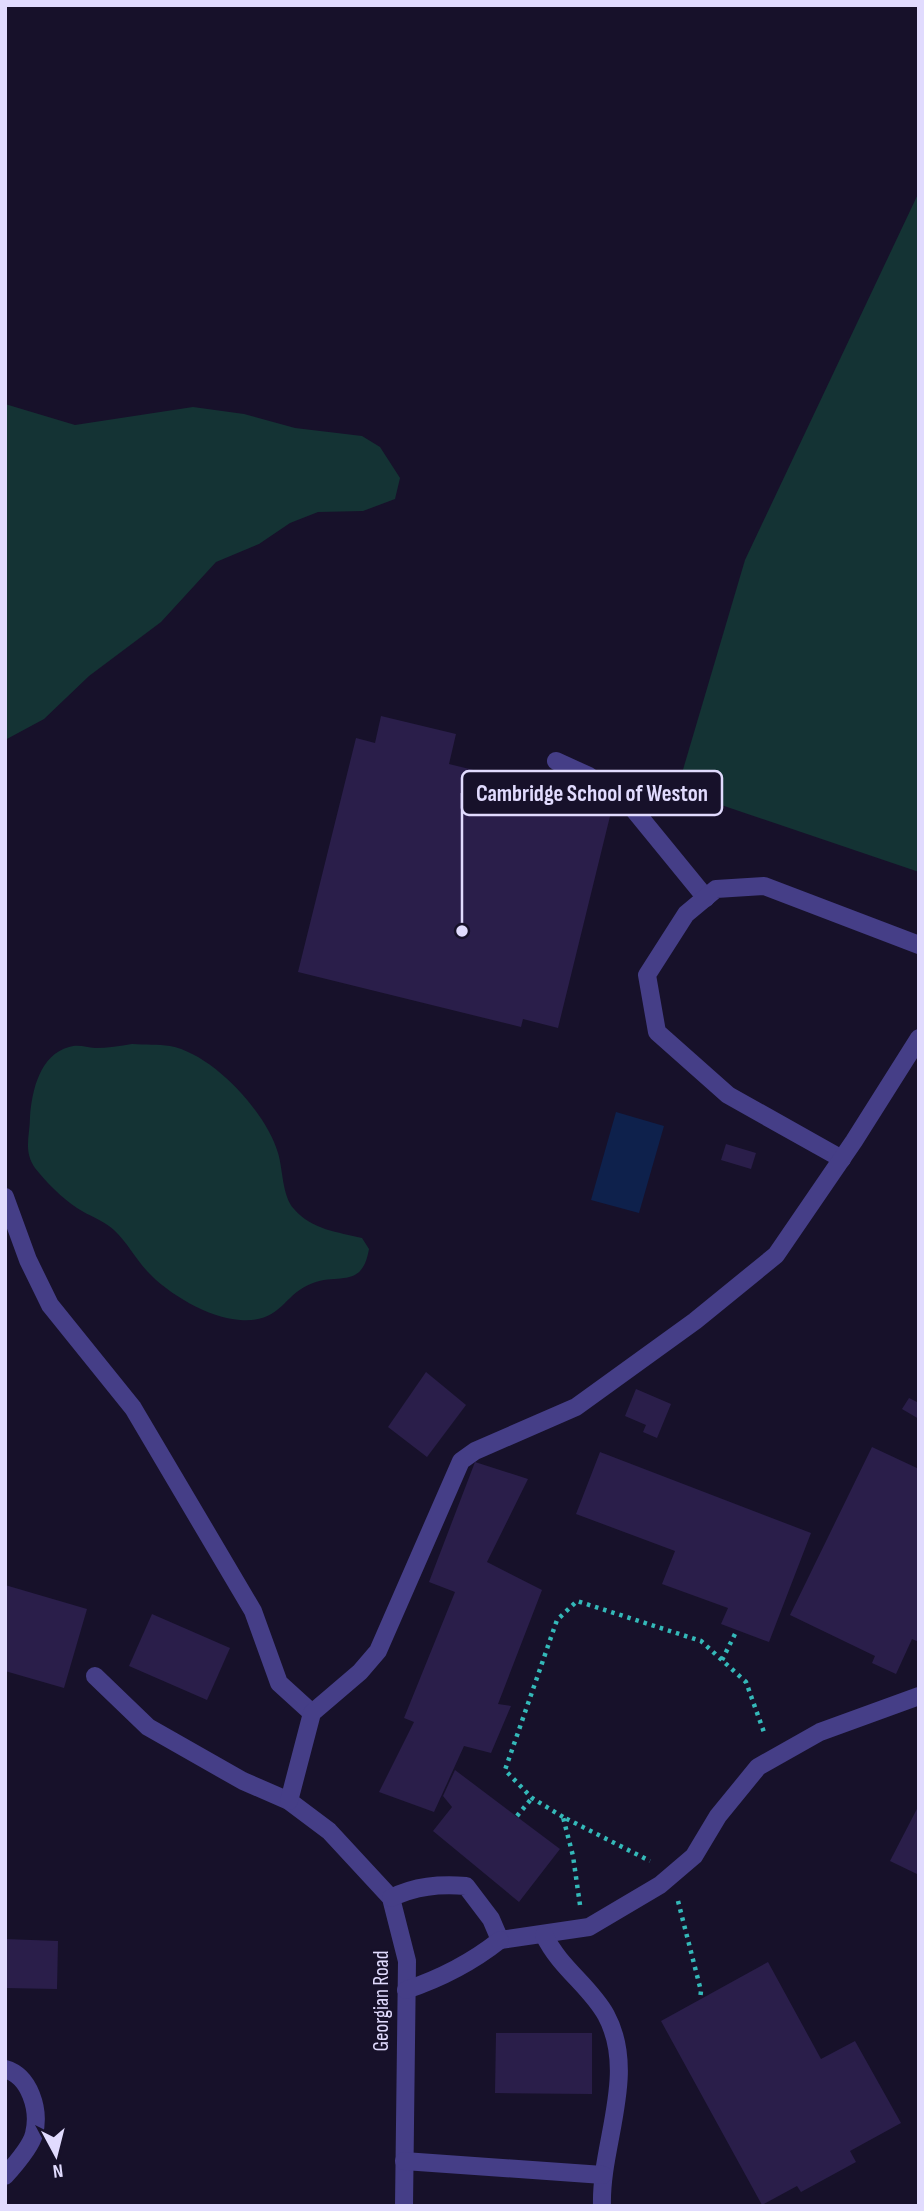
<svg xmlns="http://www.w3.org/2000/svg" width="924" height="2211" font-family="'Sofia Sans Condensed',sans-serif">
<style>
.green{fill:#143334}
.water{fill:#0e214c}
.building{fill:#2a1e4a}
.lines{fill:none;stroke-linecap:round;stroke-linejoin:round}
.path{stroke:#34b9b9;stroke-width:4.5;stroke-dasharray:3.5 5;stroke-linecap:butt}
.minor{stroke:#453e87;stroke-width:18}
.labels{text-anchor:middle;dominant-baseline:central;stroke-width:5;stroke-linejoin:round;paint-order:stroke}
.street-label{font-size:21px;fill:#e1dbfe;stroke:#17112a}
.leader{fill:none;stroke:#e1dbfe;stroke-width:2.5}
.callout-dot{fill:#e1dbfe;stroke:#17112a;stroke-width:2.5}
.callout{fill:#17112a;stroke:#e1dbfe;stroke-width:2.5}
.callout-label{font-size:23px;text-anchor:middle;font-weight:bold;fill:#e1dbfe}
</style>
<rect width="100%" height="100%" fill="#17112a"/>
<g class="green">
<polygon points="919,192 919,872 677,790 745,560"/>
<polygon points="5,404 75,425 193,407 244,414 295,428 362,436 380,447 400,478 395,499 363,511 318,512 290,523 259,544 216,562 161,622 89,676 44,719 5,740"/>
<path d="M 132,1044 C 145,1045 158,1044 170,1046 C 213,1054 266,1112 278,1153 C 283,1169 282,1196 294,1209 C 312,1230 338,1232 362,1238 L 369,1249 C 362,1289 340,1273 313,1283 C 282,1294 283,1323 240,1320 C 209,1318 168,1294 147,1271 C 135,1258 127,1242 114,1230 C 103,1220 89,1216 77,1208 C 62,1198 46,1182 35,1168 C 23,1151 30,1135 30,1117 C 32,1090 40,1055 69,1047 C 78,1044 86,1047 95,1048 C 108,1048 120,1046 132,1044 Z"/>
</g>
<polygon class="water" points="616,1112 664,1126 639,1213 591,1200"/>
<g class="building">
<polygon points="381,716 456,734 449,764 613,804 558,1028 523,1019 521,1027 298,972 356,738 375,743"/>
<polygon points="726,1144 756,1153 751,1169 721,1160"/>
<polygon points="426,1372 466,1405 427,1457 388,1427"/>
<polygon points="636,1389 671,1404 657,1438 643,1432 646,1425 625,1416"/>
<polygon points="909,1398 919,1403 919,1419 902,1409"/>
<polygon points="872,1447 919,1469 919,1642 912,1639 896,1674 872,1663 875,1656 790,1615"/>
<polygon points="600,1452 811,1533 769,1642 721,1624 728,1608 662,1584 675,1551 576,1514"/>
<polygon points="475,1462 528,1479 487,1562 542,1590 498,1704 511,1706 491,1753 464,1746 434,1812 379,1792 414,1722 404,1718 455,1592 429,1582"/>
<polygon points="5,1585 87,1609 64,1688 5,1671"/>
<polygon points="152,1614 230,1648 207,1700 129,1666"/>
<polygon points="455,1770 560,1849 519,1902 433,1831 452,1807 443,1796"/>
<polygon points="919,1805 919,1875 890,1861"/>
<polygon points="5,1939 58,1941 57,1989 5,1988"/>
<polygon points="768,1962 821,2059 855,2041 901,2123 850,2151 856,2162 801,2192 797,2186 762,2205 661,2021"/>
<polygon points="496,2033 592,2033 592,2094 495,2093"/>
</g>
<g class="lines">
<g class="path">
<polyline points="722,1660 737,1630"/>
<polyline points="517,1816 532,1798"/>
<polyline points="563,1817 532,1798 505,1770 557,1620 577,1601 701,1641 746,1682 765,1735"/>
<polyline points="678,1901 701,1991 700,2000"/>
<polyline points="580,1905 573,1856 563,1817 650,1861"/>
</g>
<g class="minor">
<polyline points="556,761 589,776 630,805 706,898"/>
<polyline points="842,1159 728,1095 657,1032 647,975 686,914 716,889 764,886 919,945"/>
<polyline points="5,1197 28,1260 50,1305 133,1408 253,1611 279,1683 312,1713"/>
<polyline points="95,1676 148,1727 243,1781 289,1801 329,1831 391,1898 407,1961 404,2206"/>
<polyline points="289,1801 312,1713 360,1672 378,1651 461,1461 475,1451 576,1407 695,1321 776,1255 854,1141 919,1038"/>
<path d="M 391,1898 C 415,1886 439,1884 466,1886 L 491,1919 L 500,1940 L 589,1927 L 660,1885 L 694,1856 L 718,1816 L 758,1767 L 820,1732 L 919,1696"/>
<path d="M 544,1935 C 560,1968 590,1986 606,2015 C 638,2074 600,2144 602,2206"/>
<path d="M 406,1990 C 442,1978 471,1963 500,1940"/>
<path d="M 5,2069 C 30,2076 40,2110 34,2134 C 31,2147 14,2166 5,2176"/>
<polyline points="404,2161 603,2175"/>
</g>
</g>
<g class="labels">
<g class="street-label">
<text transform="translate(381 2001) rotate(-90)">Georgian Road</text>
</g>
</g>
<path class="leader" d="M462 931L462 793"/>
<circle class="callout-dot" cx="462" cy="931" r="7"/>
<rect class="callout" x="462" y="771" width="260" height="44" rx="7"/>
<g class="callout-label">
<text x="592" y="801">Cambridge School of Weston</text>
</g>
<rect width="924" height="2211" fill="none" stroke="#e1dbfe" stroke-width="14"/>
<g transform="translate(56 2155) rotate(173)" stroke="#17112a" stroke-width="5" paint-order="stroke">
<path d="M0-5L12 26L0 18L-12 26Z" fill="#e1dbfe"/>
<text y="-10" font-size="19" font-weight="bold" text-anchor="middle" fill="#e1dbfe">N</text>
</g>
</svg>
